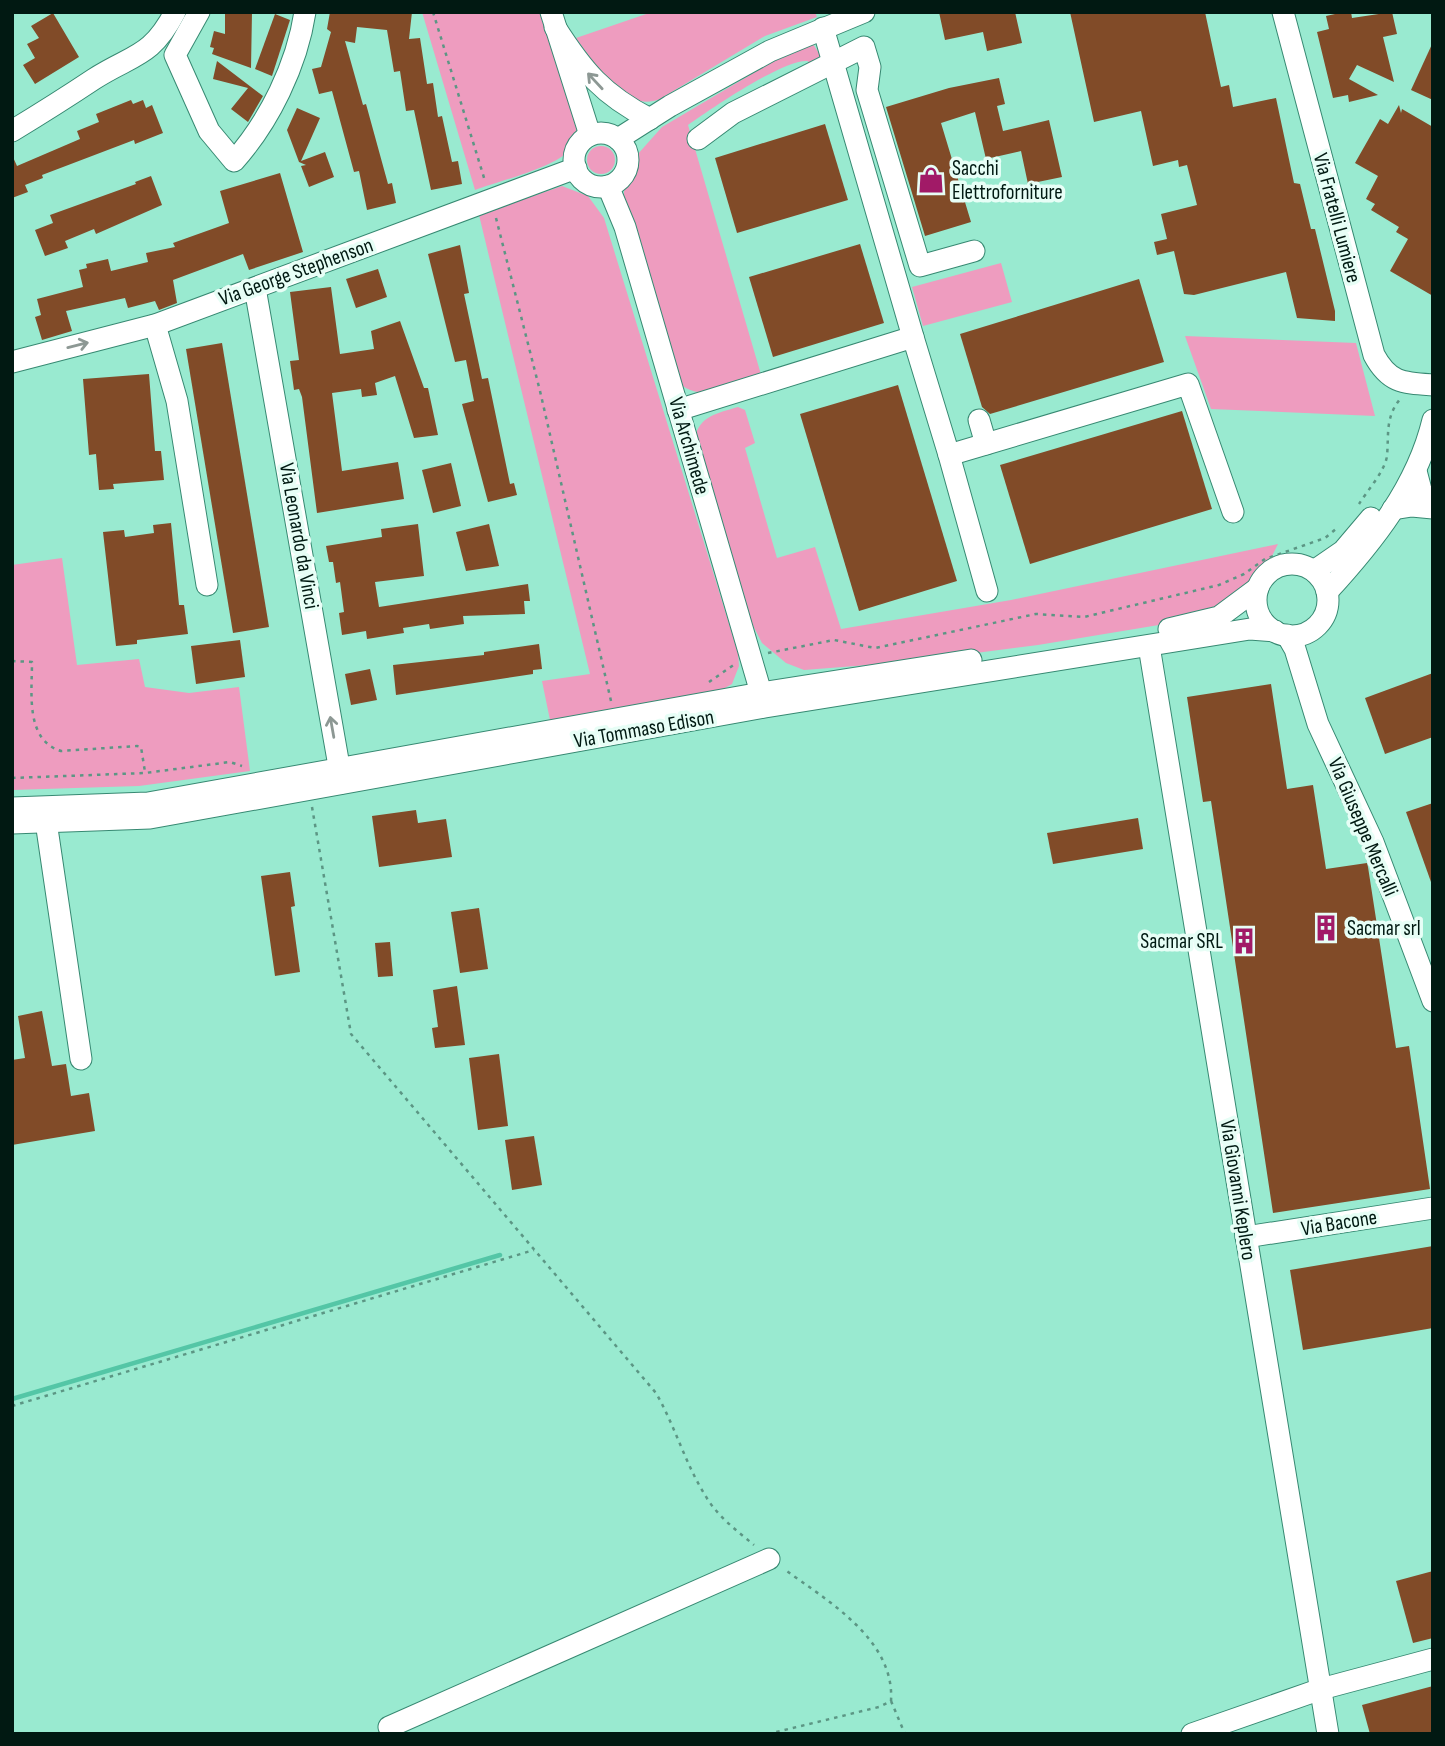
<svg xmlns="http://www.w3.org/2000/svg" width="1445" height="1746" font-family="'Sofia Sans Condensed',sans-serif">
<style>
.green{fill:#ee9cbf}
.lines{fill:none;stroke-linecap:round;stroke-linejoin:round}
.stream{stroke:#54c6a6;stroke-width:4.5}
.building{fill:#814b28}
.minor-casing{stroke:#378972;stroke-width:23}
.path{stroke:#5c9684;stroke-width:2.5;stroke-dasharray:3.5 5;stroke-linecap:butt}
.minor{stroke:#fff;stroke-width:21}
.oneway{stroke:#8d9894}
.labels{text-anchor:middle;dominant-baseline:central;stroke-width:7;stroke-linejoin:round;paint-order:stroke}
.poi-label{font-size:21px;fill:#011912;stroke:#e7fef6;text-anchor:start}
.street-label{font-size:21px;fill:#011912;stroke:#e7fef6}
</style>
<rect width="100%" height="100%" fill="#99ead0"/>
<g class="green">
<path d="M 422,12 L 544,12 L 577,123 C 576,133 575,142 569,150 C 555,168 498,181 475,190 Z"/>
<path d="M 652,12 L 815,12 L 817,17 L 765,36 L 660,99 C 624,114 595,64 576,38 Z"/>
<path d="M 813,44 L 820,55 L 819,62 L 811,69 L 808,61 C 785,58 709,110 688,125 L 762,378 C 734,386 700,405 677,381 L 624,201 L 624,191 L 631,177 L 637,155 L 662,127 L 796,48 Z"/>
<circle cx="601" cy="160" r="14"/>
<polygon points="562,186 588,196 604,218 738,653 739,666 732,684 714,694 551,725 542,681 590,674 479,215"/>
<polygon points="1001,263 1012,302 923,326 912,287"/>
<polygon points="1185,336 1356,343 1375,416 1211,409"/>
<path d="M 738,407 L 745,410 L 755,443 L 745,448 L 777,558 L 815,547 L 841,629 L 1011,600 L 1278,544 L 1269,562 L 1238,598 L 1183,621 L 1038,645 L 907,662 L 804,670 L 786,663 L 762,643 L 748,616 L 695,438 C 699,416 718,413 738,407 Z"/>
<polygon points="62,558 77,665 139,659 145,687 189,693 239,687 250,771 139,786 12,790 12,565"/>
</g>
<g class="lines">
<polyline class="stream" points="12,1399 500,1255"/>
</g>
<g class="building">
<polygon points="225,12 252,12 251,68 212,54 214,48 210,47 214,31 225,34"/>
<polygon points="330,12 412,12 409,39 420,38 427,84 433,83 438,117 442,116 452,162 458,161 462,184 431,190 414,110 406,111 400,71 394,72 387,30 357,27 355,43 345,41 363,105 366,104 388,184 392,183 396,203 367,210 359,171 354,172 332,91 319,94 312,69 321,67 331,32 327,29"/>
<polygon points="939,12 1015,12 1022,43 987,51 983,32 945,40"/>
<polygon points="1070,12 1205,12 1221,87 1229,85 1233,107 1276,98 1294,183 1300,184 1311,229 1315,229 1335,311 1335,321 1297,318 1286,272 1194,295 1184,294 1174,251 1157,255 1154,242 1167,239 1161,214 1197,205 1187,165 1179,167 1178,160 1153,166 1141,111 1094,122"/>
<polygon points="1344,12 1351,12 1352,18 1392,12 1397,34 1383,37 1394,82 1357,65 1349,79 1378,95 1349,102 1348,95 1333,98 1317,32 1329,29 1326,16"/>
<polygon points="53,13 79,57 35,84 23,65 35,58 27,44 39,38 31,26"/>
<polygon points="275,14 290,20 272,76 255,69"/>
<polygon points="1433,42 1433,100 1411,90"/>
<polygon points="217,61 263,96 248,122 231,109 248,88 213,79"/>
<polygon points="999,78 1005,104 997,106 1003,131 1049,120 1062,177 1028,184 1021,151 986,159 975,112 941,123 971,222 925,236 886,107 949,88"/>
<polygon points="131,100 133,104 143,100 146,108 152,105 163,133 135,144 134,140 42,175 43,178 25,185 28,192 12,198 12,155 17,166 80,139 77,131 99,122 96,114"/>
<polygon points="1399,105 1401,113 1402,109 1433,127 1433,296 1390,271 1408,239 1396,232 1399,227 1371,210 1375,204 1366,199 1378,176 1355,163 1380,119 1388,124"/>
<polygon points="297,108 320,118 301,161 325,152 334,177 309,187 301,166 306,165 299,162 287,130"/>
<polygon points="825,124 848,200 737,233 715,158"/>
<polygon points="280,173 303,252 249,270 243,254 173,280 177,303 159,310 155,301 128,308 125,298 66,311 72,331 42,340 35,317 41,315 37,299 83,287 79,270 87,268 86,264 108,259 111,271 148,262 146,253 175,247 173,243 229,223 220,191"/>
<polygon points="151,176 162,205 96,234 94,229 65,241 68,248 45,256 35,230 53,223 50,215 136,184 135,182"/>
<polygon points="860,244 884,323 773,357 749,277"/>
<polygon points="460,245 469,293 464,294 482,379 488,378 510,484 514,483 517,495 488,502 462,404 474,401 466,360 455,362 428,254"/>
<polygon points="378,269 387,297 356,308 346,279"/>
<polygon points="1139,279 1164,362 990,414 982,407 960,334"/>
<polygon points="331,287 340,354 374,349 371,331 400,321 424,388 428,388 438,435 414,438 395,376 375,383 377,395 362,397 361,389 332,393 342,471 398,462 404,499 317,513 302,397 299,389 294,390 290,361 299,360 290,292"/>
<polygon points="222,343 269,627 233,633 186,349"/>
<polygon points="149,374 155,451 161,451 164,480 113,484 114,489 99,490 96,454 89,455 83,379"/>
<polygon points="898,385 957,581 859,611 800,414"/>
<polygon points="1182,411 1212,509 1030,564 1000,465"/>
<polygon points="451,463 461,506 433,513 422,470"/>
<polygon points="171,523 179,605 184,605 188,634 137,640 137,644 116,646 103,532 124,530 125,537 154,533 153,525"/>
<polygon points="418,524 424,576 375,582 379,607 528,584 530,601 524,601 525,614 463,616 464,624 430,629 429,624 403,628 404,633 367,639 366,631 342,635 339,613 344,612 340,582 336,583 333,562 329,562 326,546 382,537 381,529"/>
<polygon points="489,524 499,566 466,571 456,532"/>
<polygon points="240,640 245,677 196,684 191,646"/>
<polygon points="539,644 542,669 533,670 533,674 396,695 393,665 484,655 484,652"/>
<polygon points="370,669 377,700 351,705 345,674"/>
<polygon points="1433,673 1433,737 1385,754 1365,698"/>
<polygon points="1271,684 1287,789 1313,785 1326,869 1367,863 1368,867 1396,1048 1409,1046 1430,1189 1273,1213 1211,801 1203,802 1187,697"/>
<polygon points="1433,803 1433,882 1431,882 1406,812"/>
<polygon points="416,810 418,823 446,819 452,857 379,867 372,816"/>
<polygon points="1138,818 1143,849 1053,864 1047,833"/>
<polygon points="290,872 295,906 291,907 300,972 275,976 261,876"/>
<polygon points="479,908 488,969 460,973 451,912"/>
<polygon points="390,942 393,976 378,977 375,943"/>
<polygon points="457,986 465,1045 435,1048 432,1028 438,1027 433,990"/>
<polygon points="42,1011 52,1066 66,1064 71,1096 89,1093 95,1131 12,1145 12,1060 25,1058 18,1016"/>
<polygon points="499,1054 508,1126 478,1130 469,1058"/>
<polygon points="534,1136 542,1185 512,1190 505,1140"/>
<polygon points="1433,1246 1433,1328 1303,1350 1290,1270"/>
<polygon points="1433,1571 1433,1638 1413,1643 1396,1581"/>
<polygon points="1433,1686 1433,1734 1370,1734 1362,1705"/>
</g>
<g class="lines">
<g class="minor-casing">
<g id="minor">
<path d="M 199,12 L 175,55 L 209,131 L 234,161 C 269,122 297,65 305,12"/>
<polyline points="551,12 590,135"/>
<path d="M 1283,12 L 1374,355 C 1389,383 1403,383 1433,385"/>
<path d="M 555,27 C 583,71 603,95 650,119"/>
<polyline points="823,28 913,337"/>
<path d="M 12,131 C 40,114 67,97 94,79 C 133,54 151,58 175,12"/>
<circle cx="601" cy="160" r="27"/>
<polyline points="618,139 670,106 770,51 864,12"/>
<polyline points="698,139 733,113 864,47 870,67 867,90 920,266 974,251"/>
<polyline points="608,186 625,227 764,703"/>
<polyline points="255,288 342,783"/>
<polyline points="155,325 177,401 207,585"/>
<polyline points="12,362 155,325 576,168"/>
<polyline points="678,410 913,337 949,455 1188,384 1233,512"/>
<polyline points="979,420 986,444"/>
<polyline points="949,455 987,591"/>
<polyline points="1393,509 1412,506 1433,508 1421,490 1416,471"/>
<circle cx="1292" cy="600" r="36"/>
<polyline points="1314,571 1343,551 1371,518"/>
<path d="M 1327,592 C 1373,542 1417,487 1433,420"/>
<polyline points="1169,629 1219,617 1258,588"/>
<polyline points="1287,635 1295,649 1318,724 1373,842 1433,1001"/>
<polyline points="1149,646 1328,1734"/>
<polyline points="12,808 148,803 761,693 971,660"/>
<polyline points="44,808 81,1059"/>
<polyline points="12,823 150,818 765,707 1250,629 1275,631"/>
<polyline points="1246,1237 1433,1208"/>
<polyline points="389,1727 769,1559"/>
<polyline points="1192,1734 1321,1689 1433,1659"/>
</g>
</g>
<g class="path">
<polyline points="433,12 485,181"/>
<polyline points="496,218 540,391 611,701"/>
<path d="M 1359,504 C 1367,491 1385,471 1387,456 C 1389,434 1385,418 1400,399"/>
<polyline points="768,653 834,640 875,648 1036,614 1084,617 1219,585 1244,574 1265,559 1325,538 1336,529"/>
<path d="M 12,661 L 32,662 C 32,693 25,740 61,751 L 137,746 L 141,747 L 145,772"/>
<polyline points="709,682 735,664"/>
<polyline points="12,778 145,773 230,762 242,766"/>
<path d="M 312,807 L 351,1034 L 656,1393 C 675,1426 685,1463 705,1495 C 717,1516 736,1530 754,1545"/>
<polyline points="12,1406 534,1250"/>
<polyline points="891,1701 905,1734"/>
<path d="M 768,1734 L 879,1707 L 891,1701 C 895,1639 826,1600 784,1569"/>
</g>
<use href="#minor" class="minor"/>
</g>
<defs><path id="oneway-shaft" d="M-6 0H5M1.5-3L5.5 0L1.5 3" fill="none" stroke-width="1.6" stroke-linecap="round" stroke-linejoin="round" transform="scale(1.75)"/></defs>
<g class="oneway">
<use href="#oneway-shaft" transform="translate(595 81) rotate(-133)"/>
<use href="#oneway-shaft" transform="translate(78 345) rotate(-14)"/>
<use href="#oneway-shaft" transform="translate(332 727) rotate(-100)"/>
</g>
<defs>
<g id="shop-bare" transform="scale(2.1)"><path d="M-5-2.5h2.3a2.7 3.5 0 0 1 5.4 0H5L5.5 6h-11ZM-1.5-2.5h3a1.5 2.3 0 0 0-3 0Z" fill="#a11a67" stroke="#e7fef6" stroke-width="2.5" paint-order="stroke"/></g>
<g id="building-bare" transform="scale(2.1)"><path d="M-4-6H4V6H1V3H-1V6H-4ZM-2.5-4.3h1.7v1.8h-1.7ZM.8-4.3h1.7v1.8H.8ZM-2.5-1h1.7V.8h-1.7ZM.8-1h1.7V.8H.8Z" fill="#a11a67" stroke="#e7fef6" stroke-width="2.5" paint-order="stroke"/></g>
</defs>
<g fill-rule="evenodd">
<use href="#shop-bare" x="931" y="180"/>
<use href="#building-bare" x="1326" y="928"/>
<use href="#building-bare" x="1244" y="941"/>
</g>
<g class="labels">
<g class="poi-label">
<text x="952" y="168">Sacchi<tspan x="952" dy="24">Elettroforniture</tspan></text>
<text x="1347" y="928">Sacmar srl</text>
<text x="1223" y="941" text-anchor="end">Sacmar SRL</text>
</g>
<g class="street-label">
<text transform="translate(1337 218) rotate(75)">Via Fratelli Lumiere</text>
<text transform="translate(296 272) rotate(-20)">Via George Stephenson</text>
<text transform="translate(689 446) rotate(74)">Via Archimede</text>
<text transform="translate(299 536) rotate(80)">Via Leonardo da Vinci</text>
<text transform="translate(644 729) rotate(-10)">Via Tommaso Edison</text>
<text transform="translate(1363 827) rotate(67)">Via Giuseppe Mercalli</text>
<text transform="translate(1238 1190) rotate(81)">Via Giovanni Keplero</text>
<text transform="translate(1339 1223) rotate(-9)">Via Bacone</text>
</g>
</g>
<rect width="1445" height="1746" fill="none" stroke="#011912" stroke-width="28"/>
</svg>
